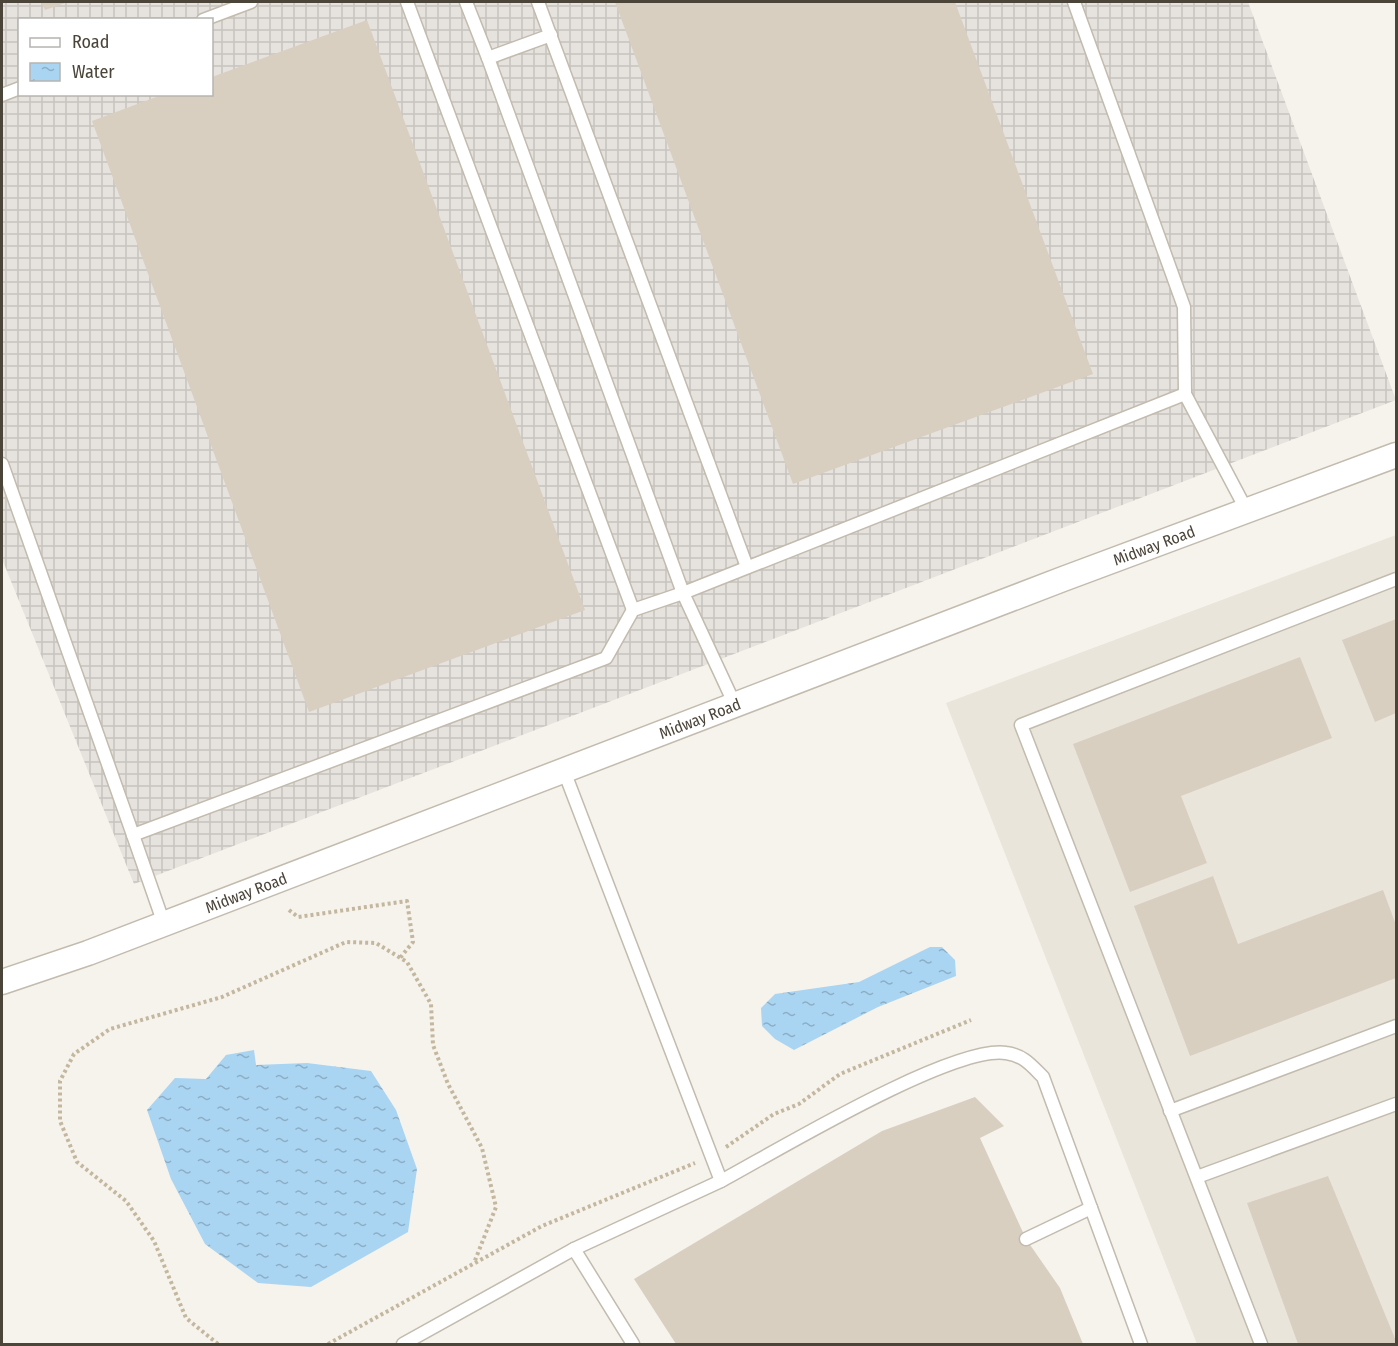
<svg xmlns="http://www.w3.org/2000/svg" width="1398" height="1346" font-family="'Fira Sans Condensed',sans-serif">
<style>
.residential{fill:#eae5da}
.industrial{fill:url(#industrial-grid);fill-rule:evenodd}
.water{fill:url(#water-ripples)}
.building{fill:#d8cfc1}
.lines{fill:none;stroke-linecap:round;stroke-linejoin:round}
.service-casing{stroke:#c2bbae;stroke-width:15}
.minor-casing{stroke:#c2bbae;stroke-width:27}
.path{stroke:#c4b79f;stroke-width:4;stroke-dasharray:3 3;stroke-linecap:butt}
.service{stroke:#fff;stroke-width:12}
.minor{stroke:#fff;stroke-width:24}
.labels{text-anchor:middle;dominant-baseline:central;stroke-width:5;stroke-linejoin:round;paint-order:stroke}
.street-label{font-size:16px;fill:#4b4439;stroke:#fff}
</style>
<defs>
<pattern id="industrial-grid" width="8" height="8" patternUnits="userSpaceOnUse" patternTransform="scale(1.5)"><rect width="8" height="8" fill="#e6e2dd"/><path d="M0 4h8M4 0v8" fill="none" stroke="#c7c3be"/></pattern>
<pattern id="water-ripples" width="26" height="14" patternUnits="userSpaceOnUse" patternTransform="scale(1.5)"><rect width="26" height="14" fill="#a9d4f2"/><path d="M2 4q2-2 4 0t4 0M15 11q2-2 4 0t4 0" fill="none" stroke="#8caec5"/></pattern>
</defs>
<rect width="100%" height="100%" fill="#f6f3ec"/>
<polygon class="residential" points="1396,535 1396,1344 1197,1344 946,703"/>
<path class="industrial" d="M 2,2 L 1248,2 L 1396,400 L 134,884 L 2,559 ZM 20,20 L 212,20 L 212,94 L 20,94 Z"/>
<g class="water">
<polygon points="930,947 942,947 955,960 956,976 878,1007 794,1050 775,1039 762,1026 761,1008 775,994 859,982"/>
<polygon points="254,1050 256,1065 307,1063 371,1071 396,1110 417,1169 408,1232 311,1287 258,1283 205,1244 171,1179 147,1110 175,1078 206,1079 226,1055"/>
</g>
<g class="building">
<polygon points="41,2 68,2 45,10"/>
<polygon points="615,2 955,2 1093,374 793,484"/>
<polygon points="367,20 585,610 309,712 92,121 164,94 212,94 212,77"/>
<polygon points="1396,619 1396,713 1375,722 1342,640"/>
<polygon points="1300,657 1332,738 1181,796 1207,863 1130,892 1073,744"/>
<polygon points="1213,876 1238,944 1383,890 1396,925 1396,978 1190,1056 1134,906"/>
<polygon points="975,1097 1004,1126 980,1138 1026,1239 1060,1288 1083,1344 676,1344 634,1279 882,1131"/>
<polygon points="1328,1176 1396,1341 1396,1344 1298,1344 1247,1203"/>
</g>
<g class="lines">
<g class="service-casing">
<g id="service">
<polyline points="407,2 633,610"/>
<polyline points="466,2 488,58"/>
<polyline points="538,2 747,567"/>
<polyline points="1074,2 1184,307 1185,394"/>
<polyline points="203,20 251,2"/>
<polyline points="2,95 20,88"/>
<polyline points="2,464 133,835"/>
<polyline points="735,705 683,593 1185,394 1247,511"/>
<polyline points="564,771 721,1181 574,1249 633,1344"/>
<polyline points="164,924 133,835 606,658 633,610 683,593 488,58 551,35"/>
<polyline points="1170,1111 1396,1026"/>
<polyline points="1197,1177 1396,1104"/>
<path d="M 721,1181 C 775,1152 952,1045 1006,1053 C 1023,1055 1031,1065 1043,1077 L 1141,1344"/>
<polyline points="1026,1239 1091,1208"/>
<polyline points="403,1344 574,1249"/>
<polyline points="1261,1344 1021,725 1396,579"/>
</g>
</g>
<g class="minor-casing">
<g id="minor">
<path id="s1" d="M 2,982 L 88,953 L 1063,579 L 1396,455"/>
</g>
</g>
<g class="path">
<polyline points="289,910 298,917 407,901 413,942 400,958"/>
<polyline points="726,1147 774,1114 799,1104 840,1074 971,1020"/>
<polyline points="218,1344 186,1318 154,1241 126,1201 77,1162 60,1121 60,1081 74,1054 110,1029 222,997 346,942 376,943 407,962 431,1004 433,1045 448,1084 482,1148 496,1207 474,1263"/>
<polyline points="328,1344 542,1226 695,1163"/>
</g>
<use href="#service" class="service"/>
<use href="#minor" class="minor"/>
</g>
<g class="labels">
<g class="street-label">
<text stroke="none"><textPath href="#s1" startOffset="1232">Midway Road</textPath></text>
<text stroke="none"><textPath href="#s1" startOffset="746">Midway Road</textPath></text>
<text stroke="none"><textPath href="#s1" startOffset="260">Midway Road</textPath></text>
</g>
</g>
<rect width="1398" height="1346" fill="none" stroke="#4b4439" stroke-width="6"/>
<rect x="18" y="18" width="195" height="78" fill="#ffffff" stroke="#b7b4b0" stroke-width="1.5"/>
<rect x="30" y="38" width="30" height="9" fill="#ffffff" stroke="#b7b4b0" stroke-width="1.5"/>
<text x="72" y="48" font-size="18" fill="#4b4439">Road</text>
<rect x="30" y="63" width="30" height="18" fill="url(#water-ripples)" stroke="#b7b4b0" stroke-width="1.5"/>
<text x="72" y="78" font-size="18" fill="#4b4439">Water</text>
</svg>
